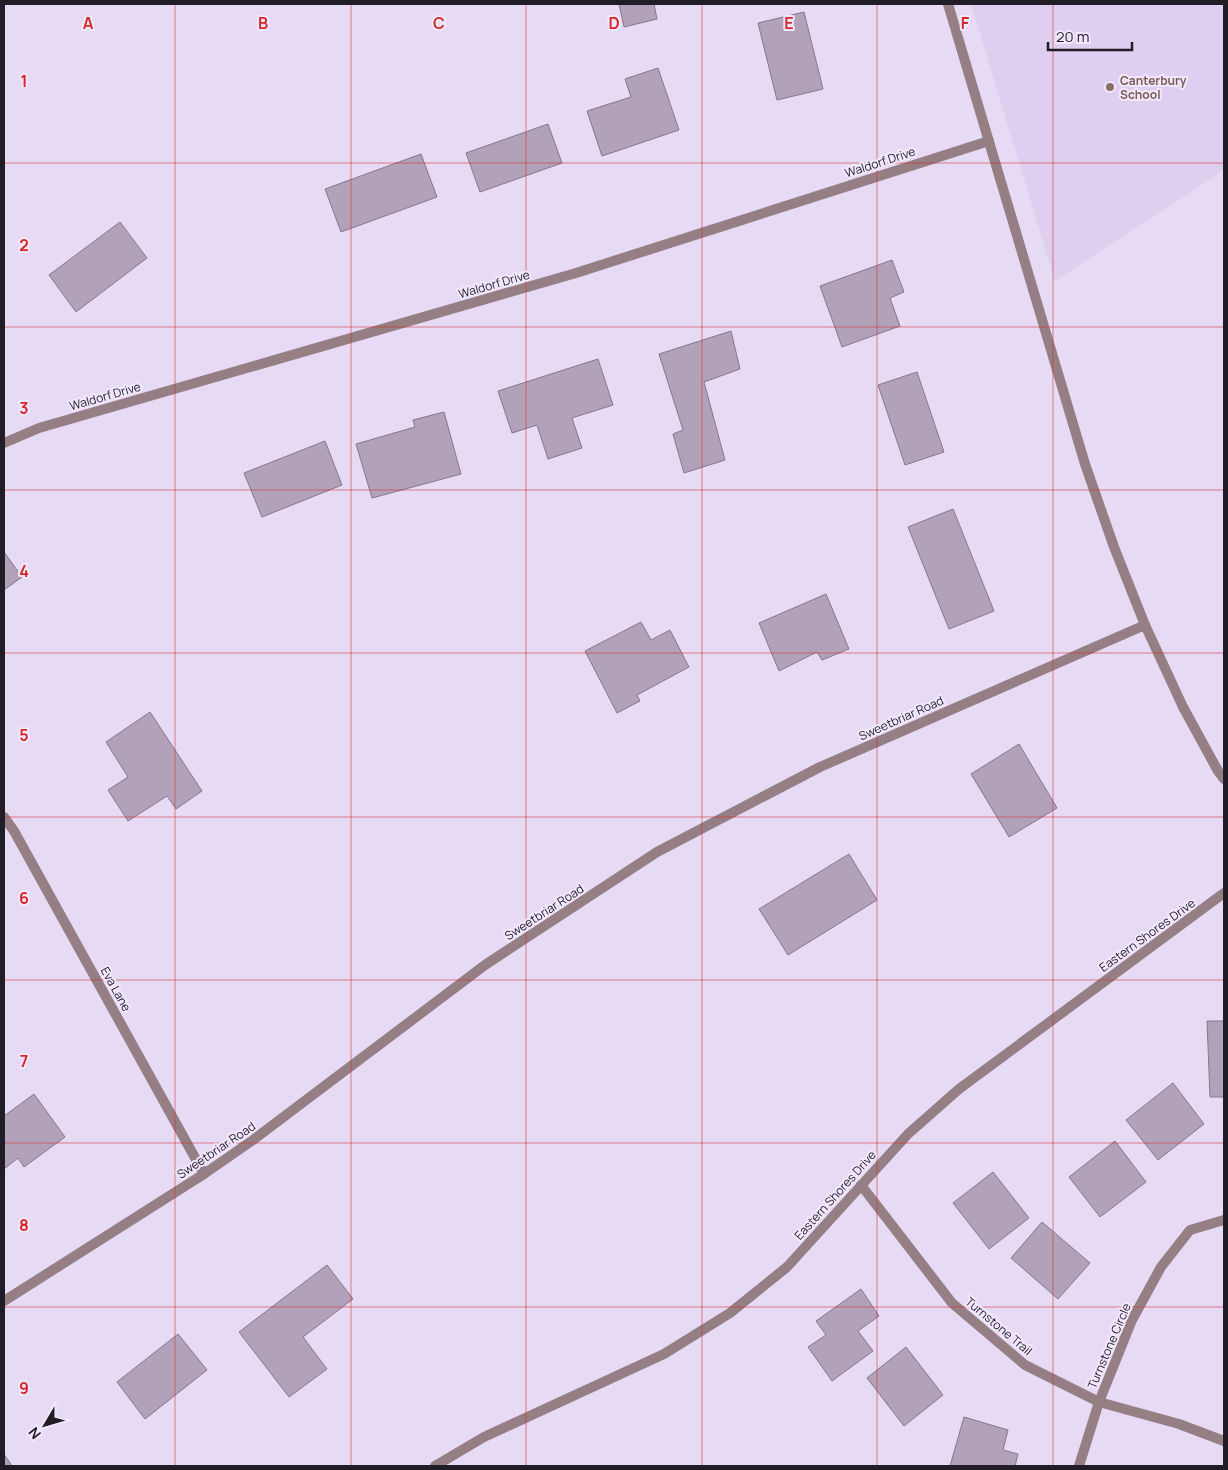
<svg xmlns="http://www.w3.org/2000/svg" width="1228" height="1470" font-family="Manrope,sans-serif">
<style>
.built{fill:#decff0}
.building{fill:#b2a2b9;stroke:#86778d}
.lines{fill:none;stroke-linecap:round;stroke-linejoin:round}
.minor{stroke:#957e84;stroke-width:10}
.tertiary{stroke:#957e84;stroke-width:10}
.grid{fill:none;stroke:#d62828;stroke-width:1;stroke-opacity:0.55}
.education-dot{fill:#8d6e63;stroke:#f2e8fd;stroke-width:2}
.labels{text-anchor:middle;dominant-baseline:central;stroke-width:4;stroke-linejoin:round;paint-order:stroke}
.education-label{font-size:12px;font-weight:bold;fill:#785e54;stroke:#f2e8fd;text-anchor:start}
.street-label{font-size:12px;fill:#211d26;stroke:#f2e8fd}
.grid-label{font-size:16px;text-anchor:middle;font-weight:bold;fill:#d62828;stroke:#f2e8fd;stroke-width:4;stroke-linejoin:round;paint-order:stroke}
</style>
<rect width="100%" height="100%" fill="#e6daf4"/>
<polygon class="built" points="971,4 1224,4 1224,170 1055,281"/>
<g class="building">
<polygon points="619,4 654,4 657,19 624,27"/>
<polygon points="804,12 823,89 777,100 758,23"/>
<polygon points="658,68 679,130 602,156 587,111 631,97 625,79"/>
<polygon points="548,124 562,163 480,192 466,153"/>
<polygon points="421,154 437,197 341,232 325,189"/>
<polygon points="120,222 147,258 76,312 49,275"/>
<polygon points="892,260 904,292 890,298 900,326 842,347 820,286"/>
<polygon points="731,331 740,369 704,382 725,460 684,473 673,434 683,430 659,354"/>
<polygon points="598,359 613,405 572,418 582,448 548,459 537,425 512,433 498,391"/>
<polygon points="917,372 944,452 905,465 878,385"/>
<polygon points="444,412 461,474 372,498 356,444 415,427 413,420"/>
<polygon points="325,441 342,485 262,517 244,473"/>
<polygon points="953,509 994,611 949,629 908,527"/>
<polygon points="4,552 22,577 4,590"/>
<polygon points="826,594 849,649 822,660 817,652 779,671 759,623"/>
<polygon points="641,622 651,640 670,630 689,667 637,695 640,701 617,713 585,651"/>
<polygon points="150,712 202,791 176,809 167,796 128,821 108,790 128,777 106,742"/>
<polygon points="1019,744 1057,808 1009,837 971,774"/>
<polygon points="849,854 877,900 788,955 759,909"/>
<polygon points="1207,1021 1224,1021 1224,1097 1210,1097"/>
<polygon points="1173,1083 1204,1124 1158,1160 1126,1120"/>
<polygon points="34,1094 65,1137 24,1167 18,1158 4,1169 4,1116"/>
<polygon points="1115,1141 1146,1182 1100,1217 1069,1177"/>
<polygon points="993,1172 1029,1218 989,1249 953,1203"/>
<polygon points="1042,1222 1090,1263 1058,1299 1011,1258"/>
<polygon points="327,1265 353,1299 303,1337 327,1369 289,1397 239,1332"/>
<polygon points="861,1289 879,1316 858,1331 873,1351 832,1381 808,1347 826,1335 816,1321"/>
<polygon points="178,1334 207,1370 145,1419 117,1382"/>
<polygon points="906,1347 943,1395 904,1426 867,1378"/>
<polygon points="964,1417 1008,1430 1003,1450 1018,1454 1015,1466 950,1466"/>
<polygon points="4,1454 12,1466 4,1466"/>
</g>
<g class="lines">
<g class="minor">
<polyline points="4,443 39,428 576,273 989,141"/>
<polyline points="4,817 14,831 204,1174"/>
<polyline points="861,1185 952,1303 1025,1365 1099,1402 1179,1424 1224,1441"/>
<polyline points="4,1301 204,1174 253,1140 485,965 657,852 820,767 1145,625"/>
<polyline points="435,1466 484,1437 664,1354 730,1313 787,1267 908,1134 959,1089 1224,893"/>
<polyline points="1079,1466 1099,1402 1132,1320 1161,1267 1190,1230 1224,1220"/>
</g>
<polyline class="tertiary" points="948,4 1085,464 1114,547 1145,625 1183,707 1218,771 1224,779"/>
</g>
<path class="grid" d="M 175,4 L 175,1466M 351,4 L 351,1466M 526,4 L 526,1466M 702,4 L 702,1466M 877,4 L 877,1466M 1053,4 L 1053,1466M 4,163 L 1224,163M 4,327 L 1224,327M 4,490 L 1224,490M 4,653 L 1224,653M 4,817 L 1224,817M 4,980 L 1224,980M 4,1143 L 1224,1143M 4,1307 L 1224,1307"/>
<circle class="education-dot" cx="1110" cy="87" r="5"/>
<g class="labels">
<g class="education-label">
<text x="1120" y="80">Canterbury<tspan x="1120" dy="14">School</tspan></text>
</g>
<g class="street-label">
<text transform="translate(880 162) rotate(-18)">Waldorf Drive</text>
<text transform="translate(494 284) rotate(-16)">Waldorf Drive</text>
<text transform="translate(105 396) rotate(-16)">Waldorf Drive</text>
<text transform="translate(901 718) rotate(-24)">Sweetbriar Road</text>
<text transform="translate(544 912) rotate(-33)">Sweetbriar Road</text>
<text transform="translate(1147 935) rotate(-36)">Eastern Shores Drive</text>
<text transform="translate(116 989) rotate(61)">Eva Lane</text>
<text transform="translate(216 1150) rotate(-34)">Sweetbriar Road</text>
<text transform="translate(835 1195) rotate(-48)">Eastern Shores Drive</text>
<text transform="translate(999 1326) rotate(40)">Turnstone Trail</text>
<text transform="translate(1109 1346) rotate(-67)">Turnstone Circle</text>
</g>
</g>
<g class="grid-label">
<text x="88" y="29">A</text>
<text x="263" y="29">B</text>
<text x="439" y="29">C</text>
<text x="614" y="29">D</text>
<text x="789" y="29">E</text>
<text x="965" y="29">F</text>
<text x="24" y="87">1</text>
<text x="24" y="251">2</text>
<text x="24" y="414">3</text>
<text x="24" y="577">4</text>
<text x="24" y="741">5</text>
<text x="24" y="904">6</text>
<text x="24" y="1067">7</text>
<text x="24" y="1231">8</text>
<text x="24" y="1394">9</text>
</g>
<rect width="1228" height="1470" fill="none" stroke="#211d26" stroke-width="10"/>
<g transform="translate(45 1425) rotate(232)" stroke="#f2e8fd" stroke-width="4" paint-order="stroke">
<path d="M0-4L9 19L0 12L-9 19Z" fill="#211d26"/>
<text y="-8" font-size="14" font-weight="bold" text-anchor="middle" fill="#211d26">N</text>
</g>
<path d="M1048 42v8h84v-8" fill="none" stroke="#211d26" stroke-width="2.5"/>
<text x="1056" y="42" font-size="15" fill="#211d26" stroke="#f2e8fd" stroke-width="4" paint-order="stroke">20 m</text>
</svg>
